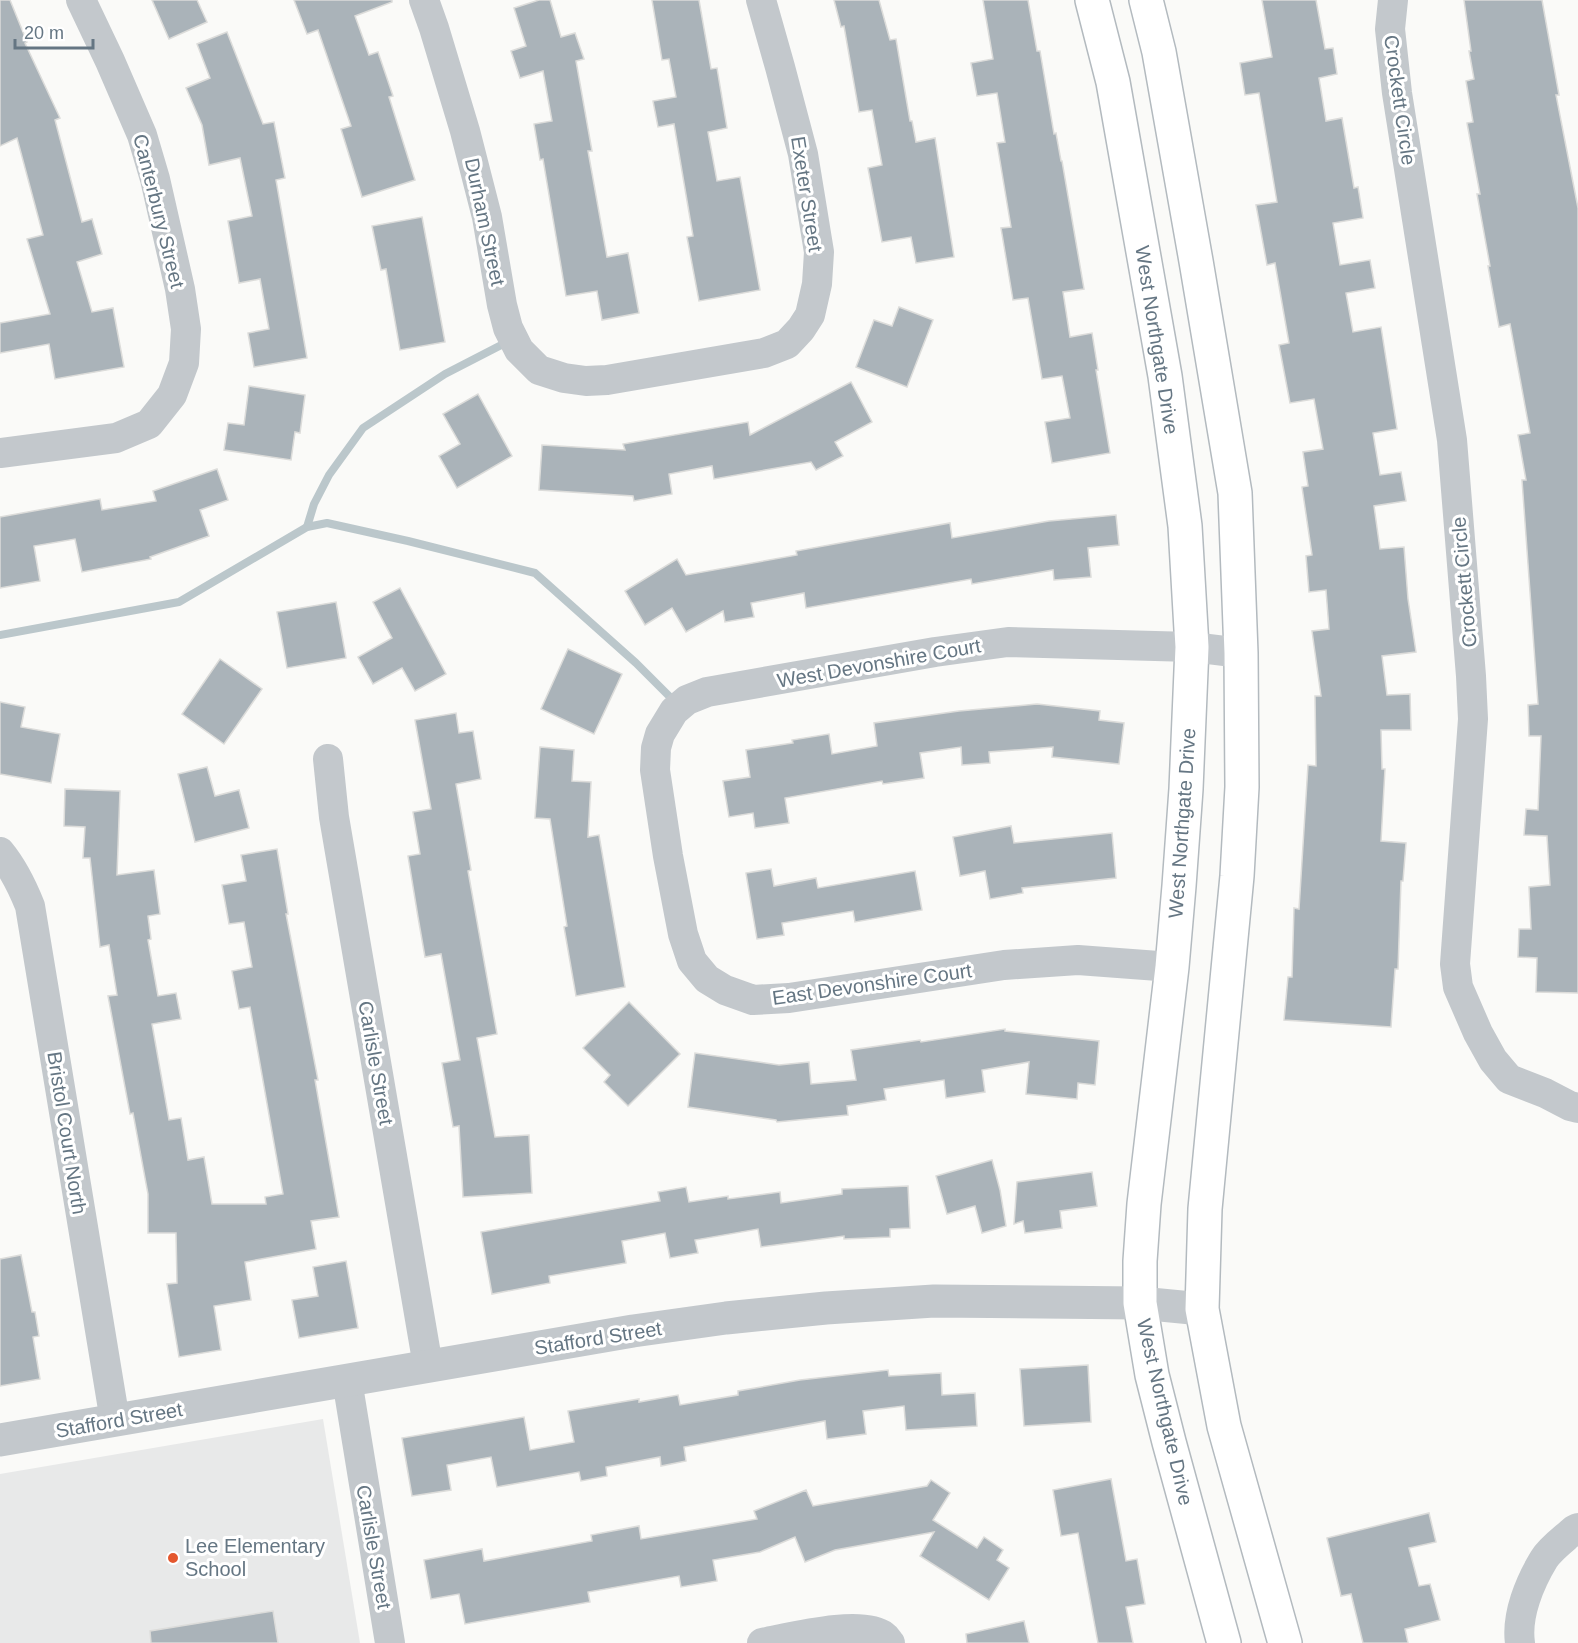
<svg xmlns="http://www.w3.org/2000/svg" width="1578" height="1643" font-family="Helvetica,sans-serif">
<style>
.built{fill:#e8e9e9}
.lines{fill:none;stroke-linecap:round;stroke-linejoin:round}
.stream{stroke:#bbc7cb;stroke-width:8}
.building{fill:#aab3b9;stroke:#dcdcda;stroke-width:1.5}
.secondary-casing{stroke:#b3babf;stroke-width:36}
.minor{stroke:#c3c8cc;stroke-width:30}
.tertiary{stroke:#c3c8cc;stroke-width:33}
.secondary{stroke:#fff;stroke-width:33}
.poi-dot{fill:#e4572e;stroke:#fff;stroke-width:2}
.labels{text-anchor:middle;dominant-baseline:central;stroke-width:6;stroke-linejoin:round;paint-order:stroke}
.street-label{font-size:20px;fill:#657683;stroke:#fff}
.poi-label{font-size:20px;fill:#657683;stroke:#fff;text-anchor:start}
</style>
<rect width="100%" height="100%" fill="#fafaf8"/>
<polygon class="built" points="323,1419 360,1643 0,1643 0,1474"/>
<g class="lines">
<g class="stream">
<polyline points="307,527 314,504 329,475 363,428 445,374 509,341"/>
<polyline points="0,635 179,602 307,527 327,523 408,541 535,573 636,663 674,701"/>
</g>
</g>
<g class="building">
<polygon points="0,0 10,0 27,42 25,43 60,118 55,120 82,222 92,219 102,254 77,262 92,312 113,308 124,367 55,379 49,344 0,353 0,323 50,314 27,239 43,235 17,138 0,146"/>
<polygon points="152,0 197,0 207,22 169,39"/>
<polygon points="294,0 392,0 392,2 355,16 369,55 378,52 393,96 389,97 415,180 362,197 341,129 351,126 318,30 307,34"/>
<polygon points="539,0 550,0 561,37 575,33 584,59 576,61 592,151 588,151 607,257 628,253 639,313 602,320 597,291 566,296 543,159 540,160 534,124 552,121 543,71 520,78 511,51 526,46 514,8"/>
<polygon points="652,0 699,0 711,69 717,68 727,128 708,132 717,181 740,177 760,290 699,301 687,237 693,236 674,124 658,127 653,101 676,97 669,59 662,60"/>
<polygon points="834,0 879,0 890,40 896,39 910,121 912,121 916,142 935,138 954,257 916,263 911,237 882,242 868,168 882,165 872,110 859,112 844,26 841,27"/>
<polygon points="983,0 1028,0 1037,51 1040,51 1054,134 1056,133 1061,161 1062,161 1084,289 1063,292 1070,337 1092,333 1098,370 1096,370 1110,453 1052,463 1045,422 1070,418 1062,376 1042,379 1028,298 1013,300 1001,228 1011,227 997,143 1005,142 997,93 977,96 971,63 993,59"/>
<polygon points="1262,0 1316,0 1325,49 1333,48 1337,74 1319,78 1326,121 1342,118 1354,188 1358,187 1363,218 1333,223 1340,265 1370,260 1375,288 1346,293 1353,332 1381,327 1397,429 1373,433 1380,475 1401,472 1406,501 1374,506 1380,549 1404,547 1408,599 1416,652 1382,656 1387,695 1410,694 1411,730 1381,730 1382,769 1385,769 1381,841 1406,843 1403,881 1401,881 1398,969 1395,969 1391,1027 1284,1020 1288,977 1292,977 1294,908 1299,909 1308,765 1316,766 1315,696 1321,696 1312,631 1329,629 1326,590 1309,592 1306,556 1312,555 1302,487 1308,486 1303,452 1323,449 1314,399 1290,403 1279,345 1289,343 1275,263 1267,265 1256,205 1277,202 1259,93 1245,95 1240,63 1272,57"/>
<polygon points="1464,0 1542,0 1559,95 1556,95 1578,208 1578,993 1536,992 1537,958 1518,957 1519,929 1531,929 1529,887 1550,885 1547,836 1524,835 1526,809 1538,810 1541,736 1529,736 1528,705 1538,704 1522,480 1526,480 1518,435 1530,433 1510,324 1499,327 1488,266 1490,266 1477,194 1480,194 1467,123 1473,122 1466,81 1474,79 1469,51 1471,51"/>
<polygon points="227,32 263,124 274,122 285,178 276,180 307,358 254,367 248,333 269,329 260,279 239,283 228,221 252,216 240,158 209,165 202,125 186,88 210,78 197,44"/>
<polygon points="422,217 445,342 400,350 386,269 381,270 372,226"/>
<polygon points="899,307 933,320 907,387 856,367 874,320 892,326"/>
<polygon points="851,382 872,422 835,442 843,456 816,470 811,462 714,479 712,466 669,474 672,494 634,501 633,496 539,490 542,445 625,450 623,444 748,422 750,435"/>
<polygon points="249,386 305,395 300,433 295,432 291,460 224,450 228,423 244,425"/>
<polygon points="478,394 512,456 457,488 439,456 460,444 443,414"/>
<polygon points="217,469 228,500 200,510 209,536 150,557 151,559 82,572 75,539 34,546 40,581 0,588 0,517 100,499 102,510 156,501 153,491"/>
<polygon points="1116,515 1119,545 1088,548 1091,577 1054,580 1053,570 972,584 971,579 806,608 804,593 751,603 754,617 725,622 723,611 686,632 672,608 645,625 625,591 677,559 686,575 797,555 796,551 950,523 952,538 1049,521"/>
<polygon points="400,588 446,674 415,691 402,668 373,684 358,657 392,638 373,602"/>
<polygon points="336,602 346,658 287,668 277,612"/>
<polygon points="568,649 622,674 594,734 541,709"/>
<polygon points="220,659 262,689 224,744 182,714"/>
<polygon points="0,702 25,707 21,727 60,734 51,783 0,774"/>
<polygon points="1037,704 1100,711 1099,720 1124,723 1119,764 1052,757 1053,747 989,752 990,763 962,765 961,747 920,753 924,778 883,784 882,781 785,798 789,823 755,828 753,813 729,817 723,781 750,777 746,750 793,743 792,740 829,734 832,754 877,746 874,723 959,711"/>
<polygon points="456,713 459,733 473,731 481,779 456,784 471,870 468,871 497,1034 477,1038 495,1137 529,1135 532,1193 463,1197 459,1126 453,1127 442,1063 460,1060 441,954 425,957 418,917 408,856 420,854 413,812 431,809 415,720"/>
<polygon points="540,747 574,750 572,781 591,782 588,837 599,835 625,987 576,996 564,927 567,926 550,819 535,818"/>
<polygon points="207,767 215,796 239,790 249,828 195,842 178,774"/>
<polygon points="65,789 120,791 117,875 154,870 160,914 148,916 151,939 148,940 158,996 176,993 181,1019 152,1024 169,1120 181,1118 188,1160 204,1157 212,1204 266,1204 265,1197 283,1194 250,1007 239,1009 232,971 252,967 244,922 229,924 222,885 246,881 241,855 277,849 288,914 286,914 318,1080 315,1080 339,1217 311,1221 316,1249 245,1262 251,1300 214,1306 221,1350 179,1357 167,1284 177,1283 176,1233 148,1233 148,1194 133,1113 130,1114 108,996 117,995 109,945 100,947 90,858 83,858 85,827 64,826"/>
<polygon points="1011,826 1014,843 1112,833 1116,878 1022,888 1023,893 990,899 985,871 960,876 953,837"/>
<polygon points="771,869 774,886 816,878 818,888 915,871 922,910 855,922 853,911 782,923 784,935 757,939 746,873"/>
<polygon points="629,1002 680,1054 628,1106 604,1082 610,1075 583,1048"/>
<polygon points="1005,1029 1005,1031 1099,1041 1095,1085 1078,1083 1077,1099 1026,1094 1029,1062 982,1070 985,1092 946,1098 944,1080 884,1089 886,1100 847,1106 848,1115 777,1122 776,1120 688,1107 695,1053 779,1065 809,1062 811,1084 856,1080 851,1050 920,1040 921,1042"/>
<polygon points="992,1160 1000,1190 1006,1226 982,1233 975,1206 947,1214 936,1176"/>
<polygon points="1092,1172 1097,1206 1060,1211 1062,1228 1025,1233 1023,1221 1014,1224 1017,1182"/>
<polygon points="908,1186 910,1228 890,1229 890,1237 844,1239 844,1236 761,1247 758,1229 695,1240 698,1253 670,1258 665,1233 622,1241 626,1263 549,1276 550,1283 492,1294 481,1232 660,1201 658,1192 686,1187 689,1202 728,1196 728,1199 780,1192 781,1203 842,1194 842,1189"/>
<polygon points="21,1255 32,1312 35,1312 39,1336 33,1337 40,1379 0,1386 0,1259"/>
<polygon points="346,1261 358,1328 299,1338 292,1300 318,1296 313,1267"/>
<polygon points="1088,1365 1091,1422 1024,1426 1020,1369"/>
<polygon points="888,1370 889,1376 941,1373 942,1395 975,1393 977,1426 906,1430 904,1406 863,1411 866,1434 827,1439 825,1421 684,1447 686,1461 661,1466 660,1457 606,1467 607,1476 581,1481 579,1472 497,1487 491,1457 447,1465 451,1490 412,1496 402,1438 524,1417 530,1450 574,1442 568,1411 639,1399 639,1402 678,1395 680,1405 738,1395 738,1391 800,1380"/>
<polygon points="1111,1479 1126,1561 1137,1559 1145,1604 1126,1607 1133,1643 1098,1643 1078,1533 1061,1536 1053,1490"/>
<polygon points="931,1480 950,1493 933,1520 977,1548 984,1537 1003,1550 997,1560 1009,1568 989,1600 920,1556 934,1532 835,1550 805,1562 795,1537 760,1552 713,1560 717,1581 681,1587 679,1576 588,1592 590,1602 465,1624 459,1594 431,1599 424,1560 482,1549 484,1561 592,1541 591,1535 639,1526 641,1539 757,1519 754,1511 806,1490 813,1506 927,1486"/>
<polygon points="1429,1513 1436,1542 1409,1548 1419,1586 1430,1584 1440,1620 1405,1629 1408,1643 1363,1643 1351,1594 1341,1596 1327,1538"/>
<polygon points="273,1611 278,1643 151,1643 150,1631"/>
<polygon points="1024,1621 1029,1643 967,1643 966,1634"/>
</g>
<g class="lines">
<g class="secondary-casing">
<g id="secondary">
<polyline points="1092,0 1113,82 1165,376 1185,526 1192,647 1186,789 1179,886 1172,967 1144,1204 1140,1261 1140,1303 1152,1375 1169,1442 1224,1643"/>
<polyline points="1146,0 1159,52 1196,261 1235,493 1241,653 1242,787 1237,876 1205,1209 1202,1309 1224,1426 1285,1643"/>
</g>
</g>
<g class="minor">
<polyline points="424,0 434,28 465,131 487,217 502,305 508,328 519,350 539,370 564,378 586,381 607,380 764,353 787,344 801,329 810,315 817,284 819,252 803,154 780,67 761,0"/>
<polyline points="1393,0 1390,29 1397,93 1452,440 1471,676 1473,719 1455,964 1458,987 1478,1033 1493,1060 1509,1079 1545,1093 1570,1106 1578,1108"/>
<polyline points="0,453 116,438 149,424 172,395 184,363 186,329 180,289 155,179 142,135 110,61 81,0"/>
<polyline points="328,759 334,817 428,1366"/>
<path d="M 0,852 C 14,869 22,886 30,906 L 115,1421"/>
<polyline points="1172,967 1078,960 1004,965 789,998 753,1000 725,990 707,979 692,961 683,934 668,856 655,770 656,748 660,734 674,711 687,700 707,692 935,652 1008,642 1192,647 1241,653"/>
<polyline points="347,1380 390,1643"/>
<path d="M 762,1643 C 789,1638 862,1619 884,1636 C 887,1638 888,1641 890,1643"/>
<path d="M 1520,1643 C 1516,1615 1530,1582 1544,1559 C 1551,1548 1564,1539 1574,1530 L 1578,1528"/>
</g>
<polyline class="tertiary" points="0,1440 633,1331 726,1318 826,1308 934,1301 1140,1303 1202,1309"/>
<use href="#secondary" class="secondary"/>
</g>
<circle class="poi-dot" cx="173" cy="1558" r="6"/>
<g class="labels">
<g class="street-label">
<text transform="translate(1400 100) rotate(82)">Crockett Circle</text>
<text transform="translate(807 194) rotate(81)">Exeter Street</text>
<text transform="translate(159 211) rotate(76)">Canterbury Street</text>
<text transform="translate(485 222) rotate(78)">Durham Street</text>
<text transform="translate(1157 340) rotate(81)">West Northgate Drive</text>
<text transform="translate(1464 582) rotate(-95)">Crockett Circle</text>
<text transform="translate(879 663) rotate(-10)">West Devonshire Court</text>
<text transform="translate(1182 823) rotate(-86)">West Northgate Drive</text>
<text transform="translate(872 984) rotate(-8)">East Devonshire Court</text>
<text transform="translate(376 1063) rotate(80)">Carlisle Street</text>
<text transform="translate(67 1133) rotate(81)">Bristol Court North</text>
<text transform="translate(598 1338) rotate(-9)">Stafford Street</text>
<text transform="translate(1165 1412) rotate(77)">West Northgate Drive</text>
<text transform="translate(119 1420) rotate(-10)">Stafford Street</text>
<text transform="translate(374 1547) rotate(80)">Carlisle Street</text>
</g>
<g class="poi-label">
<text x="185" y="1546">Lee Elementary<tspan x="185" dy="23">School</tspan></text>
</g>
</g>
<path d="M15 39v9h78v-9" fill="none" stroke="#657683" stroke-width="3"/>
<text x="24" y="39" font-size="18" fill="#657683" stroke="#ffffff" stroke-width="4.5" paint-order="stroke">20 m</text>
</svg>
